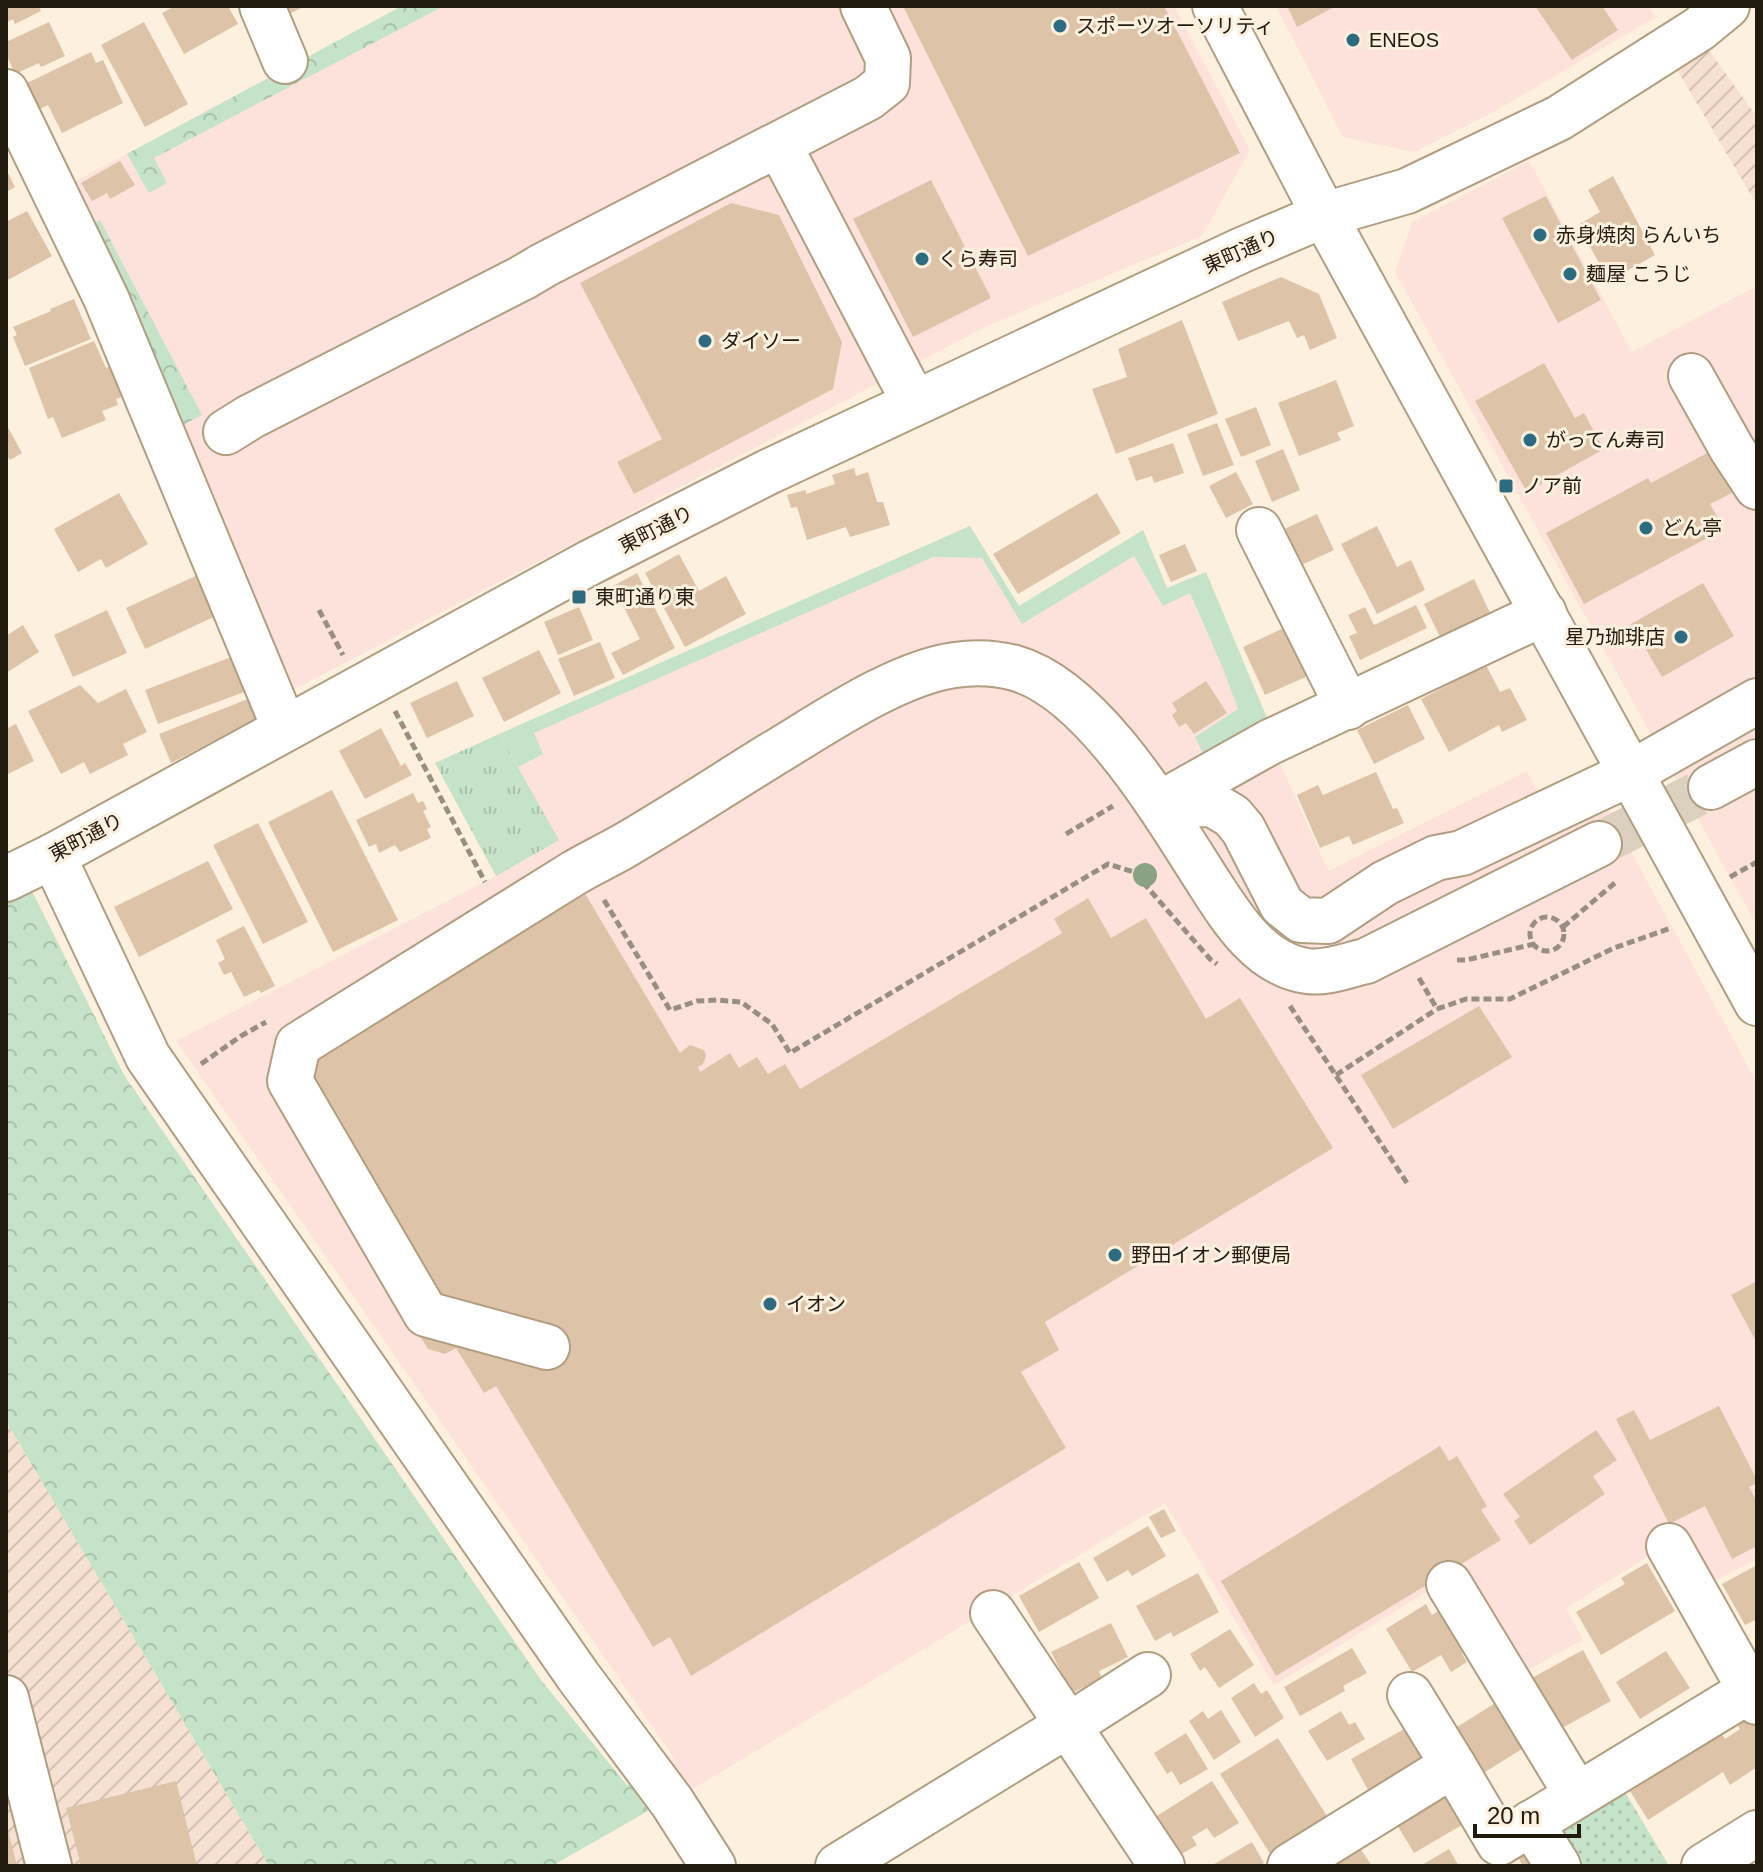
<svg xmlns="http://www.w3.org/2000/svg" width="1763" height="1872" font-family="Arial,'Noto Sans JP',sans-serif">
<style>
.commercial{fill:#fce2db}
.industrial{fill:url(#industrial-furrows)}
.grass{fill:url(#grass-dots)}
.forest{fill:url(#forest-crowns)}
.park{fill:url(#park-tufts)}
.garden{fill:#c5e3c9}
.building{fill:#ddc4a9}
.lines{fill:none;stroke-linecap:round;stroke-linejoin:round}
.minor-tunnel{stroke:#dcd0bf;stroke-width:44;stroke-dasharray:44 22;stroke-linecap:butt}
.minor-casing{stroke:#b19d80;stroke-width:48}
.path{stroke:#998f80;stroke-width:5;stroke-dasharray:8 4;stroke-linecap:butt}
.minor{stroke:#fff;stroke-width:44}
.tree{fill:#8ca284}
.poi-dot{fill:#2c6c80;stroke:#fdf0de;stroke-width:3}
.labels{text-anchor:middle;dominant-baseline:central;stroke-width:6;stroke-linejoin:round;paint-order:stroke}
.poi-label{font-size:20px;fill:#211a0f;stroke:#fdf0de;text-anchor:start}
.street-label{font-size:20px;fill:#211a0f;stroke:#fdf0de}
</style>
<defs>
<pattern id="industrial-furrows" width="10" height="10" patternUnits="userSpaceOnUse" patternTransform="scale(2)"><rect width="10" height="10" fill="#f5e0d2"/><path d="M-1 1l2-2M0 10L10 0M9 11l2-2" fill="none" stroke="#d2c0b3"/></pattern>
<pattern id="grass-dots" width="8" height="8" patternUnits="userSpaceOnUse" patternTransform="scale(2)"><rect width="8" height="8" fill="#c5e3c9"/><path d="M2 2h.1M6 6h.1" fill="none" stroke="#a9c2ab" stroke-width="1.8" stroke-linecap="round"/></pattern>
<pattern id="forest-crowns" width="20" height="18" patternUnits="userSpaceOnUse" patternTransform="scale(2)"><rect width="20" height="18" fill="#c5e3c9"/><path d="M2 6a3 3 0 1 1 6 0M12 15a3 3 0 1 1 6 0" fill="none" stroke="#a9c2ab"/></pattern>
<pattern id="park-tufts" width="24" height="20" patternUnits="userSpaceOnUse" patternTransform="scale(2)"><rect width="24" height="20" fill="#c5e3c9"/><path d="M3 7l-1-3M5 7V3M7 7l1-3M15 17l-1-3M17 17v-4M19 17l1-3" fill="none" stroke="#a9c2ab"/></pattern>
</defs>
<rect width="100%" height="100%" fill="#fdf0de"/>
<g class="commercial">
<polygon points="402,6 1174,6 1250,150 1202,236 987,326 282,696 65,187"/>
<polygon points="1276,6 1648,6 1656,17 1495,111 1414,152 1343,137"/>
<polygon points="1529,161 1632,352 1757,286 1757,926 1395,272 1412,222"/>
<polygon points="970,526 1019,606 1143,530 1167,588 1206,572 1271,743 1328,871 1527,771 1538,793 1587,771 1757,1083 1757,1485 1753,1487 1757,1495 1757,1559 1705,1586 1676,1539 1566,1608 1583,1640 1516,1676 1453,1576 1274,1685 1165,1503 683,1795 664,1768 675,1759 176,1041 496,876 435,763"/>
</g>
<g class="industrial">
<polygon points="1706,46 1757,117 1757,205 1676,68"/>
<polygon points="6,1421 269,1866 6,1866"/>
</g>
<polygon class="grass" points="1619,1782 1669,1866 1568,1866 1545,1827"/>
<g class="forest">
<polygon points="402,6 444,6 154,158 167,183 149,193 127,154"/>
<polygon points="100,220 202,415 171,431 83,229"/>
<polygon points="21,888 33,893 124,1075 541,1680 627,1785 643,1782 662,1803 552,1866 269,1866 6,1421 6,896"/>
</g>
<polygon class="park" points="499,734 559,840 496,876 435,763"/>
<polygon class="garden" points="970,526 1019,606 1143,530 1167,588 1206,572 1272,730 1206,760 1195,737 1238,709 1222,666 1190,593 1163,606 1134,556 1022,624 982,558 933,557 534,733 543,754 518,767 499,734"/>
<g class="building">
<polygon points="6,6 39,6 41,11 15,24 13,19 6,23"/>
<polygon points="175,6 228,6 238,24 184,54 162,13"/>
<polygon points="284,6 305,6 289,14"/>
<polygon points="903,6 1164,6 1240,153 1028,256"/>
<polygon points="1287,6 1336,6 1297,27"/>
<polygon points="1535,6 1602,6 1618,30 1572,60"/>
<polygon points="49,22 65,56 41,67 39,63 15,74 6,54 6,42"/>
<polygon points="144,22 188,104 145,127 101,45"/>
<polygon points="91,52 96,63 103,60 123,103 62,133 48,105 36,111 23,85"/>
<polygon points="120,161 135,185 110,199 107,193 92,201 81,183"/>
<polygon points="6,169 15,187 6,192"/>
<polygon points="1613,176 1655,255 1609,281 1578,225 1600,212 1588,190"/>
<polygon points="931,180 991,298 913,337 853,219"/>
<polygon points="1546,196 1601,300 1558,323 1502,218"/>
<polygon points="731,203 779,215 842,342 833,389 634,494 617,462 662,439 580,283"/>
<polygon points="27,211 52,256 6,281 6,222"/>
<polygon points="1281,277 1319,294 1337,338 1310,350 1304,335 1297,338 1289,321 1238,341 1222,302"/>
<polygon points="74,299 91,339 25,366 13,337 17,335 13,327 51,311 50,309"/>
<polygon points="1182,320 1218,414 1116,454 1092,389 1127,377 1118,349"/>
<polygon points="94,341 106,368 110,366 123,396 116,399 118,405 102,411 106,420 62,438 53,417 48,419 29,368"/>
<polygon points="1544,363 1575,418 1584,413 1604,449 1527,492 1475,401"/>
<polygon points="1336,380 1354,426 1337,433 1341,440 1299,456 1278,403"/>
<polygon points="1256,407 1271,445 1241,457 1225,419"/>
<polygon points="1217,423 1234,465 1203,476 1187,434"/>
<polygon points="6,424 22,453 10,460 6,454"/>
<polygon points="1173,443 1184,473 1154,483 1152,476 1136,481 1128,458"/>
<polygon points="1283,449 1300,490 1272,502 1255,461"/>
<polygon points="1709,452 1732,493 1710,504 1724,529 1584,604 1546,533 1648,478 1651,483"/>
<polygon points="854,468 856,476 868,472 877,502 883,502 890,525 850,537 846,527 807,540 797,507 791,508 787,495 806,490 806,494 835,484 832,475"/>
<polygon points="1236,472 1253,504 1226,518 1209,486"/>
<polygon points="119,493 148,544 106,568 101,559 78,572 54,529"/>
<polygon points="1097,493 1121,533 1018,594 993,554"/>
<polygon points="1317,514 1334,550 1295,568 1278,532"/>
<polygon points="1377,526 1397,567 1411,560 1425,590 1377,614 1341,544"/>
<polygon points="1185,544 1197,571 1171,582 1159,555"/>
<polygon points="679,554 699,591 726,576 746,614 685,647 645,573"/>
<polygon points="202,573 220,614 145,649 126,608"/>
<polygon points="637,573 675,648 623,675 611,653 640,639 613,586"/>
<polygon points="1474,579 1491,615 1441,639 1424,604"/>
<polygon points="1703,583 1734,636 1662,677 1631,624"/>
<polygon points="1416,605 1427,628 1360,660 1349,636 1357,633 1348,615 1365,607 1374,625"/>
<polygon points="579,607 593,640 558,655 544,622"/>
<polygon points="107,610 127,653 73,677 54,635"/>
<polygon points="23,625 39,652 6,673 6,636"/>
<polygon points="1288,626 1310,675 1265,695 1243,647"/>
<polygon points="600,642 615,678 574,696 558,659"/>
<polygon points="539,650 561,693 504,722 482,678"/>
<polygon points="234,656 247,691 158,724 145,690"/>
<polygon points="1486,665 1500,692 1510,688 1527,720 1502,732 1499,725 1449,752 1421,699"/>
<polygon points="457,681 474,716 427,738 410,703"/>
<polygon points="1206,681 1227,713 1194,734 1186,723 1179,727 1172,715 1177,711 1172,703"/>
<polygon points="80,685 98,703 126,689 147,732 123,744 128,755 90,774 84,762 61,774 28,711"/>
<polygon points="253,697 261,717 171,763 159,734"/>
<polygon points="1408,705 1425,739 1374,764 1357,730"/>
<polygon points="16,724 34,761 6,775 6,729"/>
<polygon points="381,728 401,766 405,763 412,775 365,799 339,751"/>
<polygon points="1376,772 1393,809 1397,808 1404,823 1353,845 1349,836 1320,848 1297,795 1318,785 1323,795"/>
<polygon points="332,790 398,920 333,952 268,822"/>
<polygon points="413,793 418,803 423,801 427,809 423,811 431,827 427,829 431,838 400,852 395,845 379,853 376,844 369,847 356,820"/>
<polygon points="258,823 308,922 263,944 213,845"/>
<polygon points="565,860 680,1053 690,1045 704,1050 706,1056 703,1064 698,1067 700,1072 730,1053 739,1068 757,1057 768,1074 785,1064 800,1089 1062,933 1054,919 1088,898 1111,938 1146,918 1206,1019 1240,998 1333,1148 1045,1322 1059,1350 1021,1372 1066,1448 691,1676 670,1637 653,1647 496,1386 484,1393 456,1348 445,1354 428,1349 266,1082 278,1034"/>
<polygon points="208,861 233,909 139,957 114,907"/>
<polygon points="244,926 275,986 261,993 259,990 244,997 231,972 224,975 218,963 225,959 216,940"/>
<polygon points="1479,1006 1512,1057 1393,1129 1361,1075"/>
<polygon points="1757,1281 1757,1343 1731,1295"/>
<polygon points="1719,1406 1757,1480 1757,1483 1749,1487 1757,1502 1757,1546 1732,1559 1705,1506 1669,1524 1616,1419 1634,1410 1650,1440"/>
<polygon points="1596,1430 1617,1460 1593,1476 1605,1494 1530,1545 1514,1521 1520,1517 1503,1494"/>
<polygon points="1440,1446 1449,1461 1457,1456 1487,1506 1481,1510 1501,1540 1276,1676 1221,1581"/>
<polygon points="1164,1509 1176,1531 1161,1538 1149,1517"/>
<polygon points="1148,1526 1166,1556 1132,1576 1128,1570 1107,1582 1093,1558"/>
<polygon points="1079,1562 1099,1598 1039,1632 1019,1596"/>
<polygon points="1647,1563 1675,1611 1601,1655 1576,1612 1625,1584 1621,1578"/>
<polygon points="1757,1565 1757,1619 1745,1625 1722,1584"/>
<polygon points="1198,1573 1219,1612 1173,1637 1171,1632 1155,1641 1136,1606"/>
<polygon points="1426,1604 1432,1615 1448,1605 1473,1647 1462,1654 1467,1662 1451,1672 1441,1655 1412,1672 1386,1629"/>
<polygon points="1111,1623 1128,1657 1099,1671 1102,1678 1072,1693 1051,1652"/>
<polygon points="1230,1629 1254,1665 1219,1688 1205,1667 1200,1671 1190,1654"/>
<polygon points="1352,1648 1367,1673 1343,1686 1345,1691 1300,1716 1284,1687"/>
<polygon points="1583,1650 1611,1701 1562,1728 1545,1697 1541,1700 1530,1679"/>
<polygon points="1666,1651 1690,1688 1640,1719 1616,1682"/>
<polygon points="1254,1683 1261,1694 1267,1690 1284,1718 1255,1737 1231,1698"/>
<polygon points="1497,1702 1533,1742 1477,1777 1449,1732"/>
<polygon points="1221,1710 1241,1742 1214,1760 1189,1721 1203,1711 1208,1719"/>
<polygon points="1341,1711 1349,1725 1355,1722 1365,1739 1327,1761 1308,1731"/>
<polygon points="1749,1717 1757,1729 1757,1767 1730,1785 1723,1772 1648,1820 1627,1786 1718,1728 1725,1739 1740,1729 1737,1724"/>
<polygon points="1406,1728 1423,1759 1368,1790 1351,1759"/>
<polygon points="1186,1733 1208,1769 1180,1785 1172,1771 1167,1774 1154,1753"/>
<polygon points="1278,1738 1330,1821 1272,1857 1220,1774"/>
<polygon points="176,1781 197,1866 81,1866 66,1808"/>
<polygon points="1212,1781 1239,1823 1214,1838 1207,1828 1192,1837 1197,1845 1173,1859 1149,1821"/>
<polygon points="1448,1789 1467,1822 1414,1853 1394,1820"/>
<polygon points="6,1826 7,1826 17,1866 6,1866"/>
<polygon points="1252,1842 1264,1863 1259,1866 1211,1866"/>
<polygon points="1526,1844 1536,1860 1527,1866 1523,1866 1514,1851"/>
<polygon points="1358,1845 1372,1866 1325,1866"/>
<polygon points="1449,1849 1459,1866 1420,1866"/>
</g>
<g class="lines">
<polyline class="minor-tunnel" points="1599,844 1711,787"/>
<g class="minor-casing">
<g id="minor">
<polyline points="262,6 285,61"/>
<polyline points="1215,6 1324,215 1757,1003"/>
<polyline points="6,92 106,298 277,710 286,728"/>
<polyline points="779,145 914,402"/>
<polyline points="1691,376 1732,449 1757,487"/>
<polyline points="226,432 250,417 522,278 544,265 868,98 887,83 888,58 863,6"/>
<polyline points="1259,530 1348,707"/>
<polyline points="1711,787 1757,762"/>
<polyline points="1163,802 1270,742 1544,613"/>
<polyline points="1159,805 1212,804 1232,816 1243,829 1282,905 1301,920 1328,921 1385,883 1436,858 1462,853 1631,773 1757,701"/>
<polyline points="53,856 148,1057 578,1676 672,1802 713,1866"/>
<polyline points="6,879 53,856 589,563 768,472 1242,250 1324,215 1407,191 1559,118 1699,29 1727,6"/>
<path d="M 547,1347 L 426,1314 L 290,1081 L 298,1045 L 574,873 C 589,864 606,856 622,847 C 672,818 721,786 771,755 C 823,724 896,673 955,665 C 975,662 996,663 1015,668 C 1092,690 1163,811 1204,875 C 1228,912 1257,964 1307,971 C 1326,974 1348,965 1366,961 L 1599,844"/>
<polyline points="1669,1546 1757,1702"/>
<polyline points="1449,1584 1577,1795"/>
<polyline points="993,1613 1162,1866"/>
<polyline points="1410,1695 1453,1765"/>
<polyline points="6,1698 49,1866"/>
<polyline points="1531,1823 1558,1866"/>
<polyline points="838,1866 1061,1729 1068,1726 1148,1675"/>
<polyline points="1290,1866 1453,1765 1499,1843 1757,1686"/>
<polyline points="1704,1866 1757,1833"/>
</g>
</g>
<g class="path">
<polyline points="319,610 343,655"/>
<polyline points="395,711 485,882"/>
<polyline points="1066,834 1113,806"/>
<polyline points="1730,877 1757,862"/>
<polyline points="604,900 670,1010 697,1001 717,1000 741,1002 772,1024 790,1053 1108,864 1134,872 1210,959 1217,964"/>
<circle cx="1547" cy="934" r="17"/>
<polyline points="1563,927 1616,882"/>
<polyline points="1457,960 1466,960 1534,944"/>
<polyline points="1419,978 1437,1009 1466,999 1510,999 1614,948 1671,928"/>
<polyline points="1290,1006 1407,1183"/>
<polyline points="201,1064 241,1036 266,1022"/>
<polyline points="1336,1075 1437,1009"/>
</g>
<use href="#minor" class="minor"/>
</g>
<circle class="tree" cx="1145" cy="875" r="12"/>
<g class="poi-dot">
<circle cx="1060" cy="26" r="8"/>
<circle cx="1353" cy="40" r="8"/>
<circle cx="1540" cy="235" r="8"/>
<circle cx="922" cy="259" r="8"/>
<circle cx="1570" cy="274" r="8"/>
<circle cx="705" cy="341" r="8"/>
<circle cx="1530" cy="440" r="8"/>
<rect x="1498" y="478" width="16" height="16" rx="4"/>
<circle cx="1646" cy="528" r="8"/>
<rect x="571" y="589" width="16" height="16" rx="4"/>
<circle cx="1681" cy="637" r="8"/>
<circle cx="1115" cy="1255" r="8"/>
<circle cx="770" cy="1304" r="8"/>
</g>
<g class="labels">
<g class="poi-label">
<text x="1076" y="26">スポーツオーソリティ</text>
<text x="1369" y="40">ENEOS</text>
<text x="1556" y="235">赤身焼肉 らんいち</text>
<text x="938" y="259">くら寿司</text>
<text x="1586" y="274">麺屋 こうじ</text>
<text x="721" y="341">ダイソー</text>
<text x="1546" y="440">がってん寿司</text>
<text x="1522" y="486">ノア前</text>
<text x="1662" y="528">どん亭</text>
<text x="595" y="597">東町通り東</text>
<text x="1665" y="637" text-anchor="end">星乃珈琲店</text>
<text x="1131" y="1255">野田イオン郵便局</text>
<text x="786" y="1304">イオン</text>
</g>
<g class="street-label">
<text transform="translate(1241 251) rotate(-24)">東町通り</text>
<text transform="translate(656 529) rotate(-27)">東町通り</text>
<text transform="translate(86 837) rotate(-28)">東町通り</text>
</g>
</g>
<rect width="1763" height="1872" fill="none" stroke="#211a0f" stroke-width="16"/>
<path d="M1475 1824v12h104v-12" fill="none" stroke="#211a0f" stroke-width="4"/>
<text x="1487" y="1824" font-size="24" fill="#211a0f" stroke="#fdf0de" stroke-width="6" paint-order="stroke">20 m</text>
</svg>
